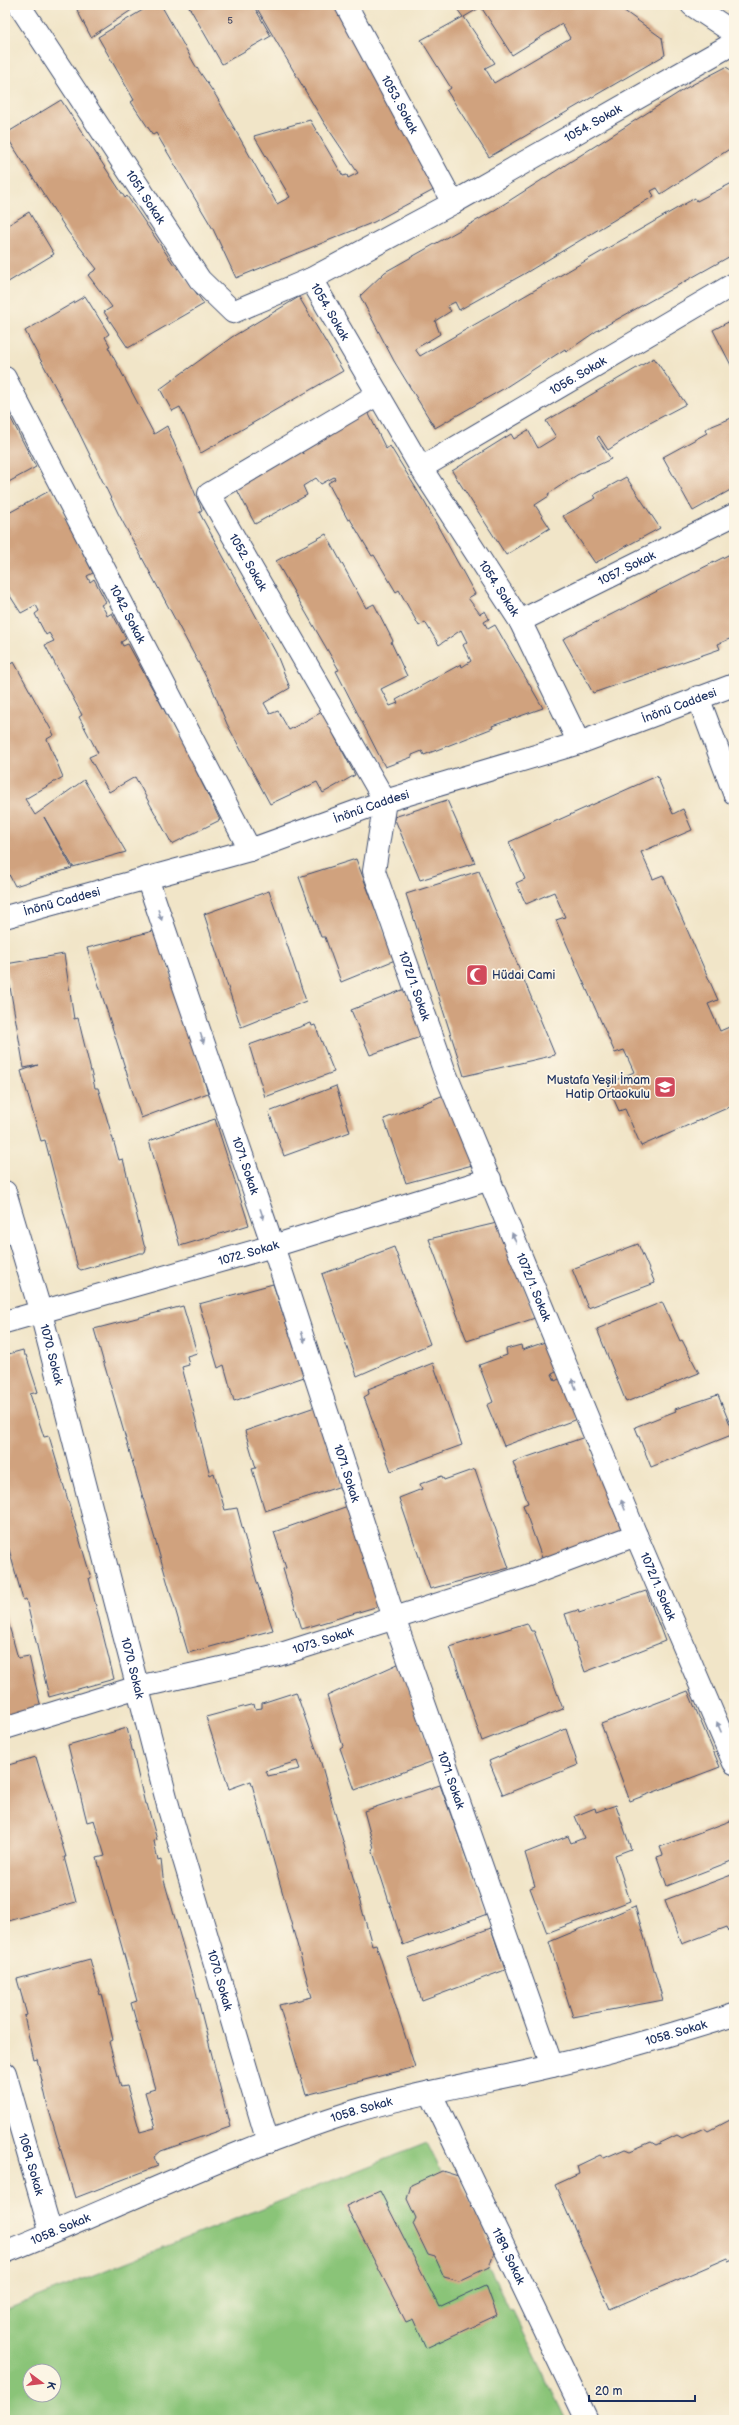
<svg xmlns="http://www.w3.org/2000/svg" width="739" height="2425" font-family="'Balsamiq Sans',sans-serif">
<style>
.green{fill:#8ac478;stroke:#527a6b;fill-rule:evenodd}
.building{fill:#d0a27e;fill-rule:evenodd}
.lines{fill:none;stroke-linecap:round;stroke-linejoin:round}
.minor-casing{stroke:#3b4a6e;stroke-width:24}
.minor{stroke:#fff;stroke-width:22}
.oneway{fill:#8d97ae}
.labels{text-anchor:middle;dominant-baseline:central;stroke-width:3.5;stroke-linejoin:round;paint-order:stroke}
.number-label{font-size:10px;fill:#484c66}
.street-label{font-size:12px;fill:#1b2f5e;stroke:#fcf5e5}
.poi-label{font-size:12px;fill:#1b2f5e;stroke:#fcf5e5;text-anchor:start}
</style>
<rect width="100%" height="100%" fill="#fcf5e5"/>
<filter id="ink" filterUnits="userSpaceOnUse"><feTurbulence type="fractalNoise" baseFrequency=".025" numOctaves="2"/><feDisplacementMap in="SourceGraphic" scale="8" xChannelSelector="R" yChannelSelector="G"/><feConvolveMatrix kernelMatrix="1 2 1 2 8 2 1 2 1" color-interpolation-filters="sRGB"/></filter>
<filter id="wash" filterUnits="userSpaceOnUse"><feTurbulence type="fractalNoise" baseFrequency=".012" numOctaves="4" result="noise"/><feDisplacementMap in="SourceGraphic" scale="16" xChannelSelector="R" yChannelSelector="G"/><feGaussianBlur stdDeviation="0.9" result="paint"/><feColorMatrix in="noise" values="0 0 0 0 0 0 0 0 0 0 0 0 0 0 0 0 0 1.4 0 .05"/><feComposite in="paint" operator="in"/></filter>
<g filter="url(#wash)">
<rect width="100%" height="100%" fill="#f1e5c8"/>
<path class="green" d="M 427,2143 L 510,2310 L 512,2309 L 566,2420 L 5,2420 L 5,2310 ZM 30,2371 L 54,2371 L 54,2395 L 30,2395 Z"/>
<g id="blocks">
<g class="building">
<polygon points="87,5 139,5 91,37 77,10"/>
<polygon points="151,5 161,5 195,65 216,96 277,204 290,197 254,136 310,120 343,176 347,175 348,178 358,173 323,121 255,5 335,5 443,185 374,222 236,278 213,229 156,133 153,135 131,102 134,100 98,37"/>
<polygon points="188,5 253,5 271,36 222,64"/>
<path d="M 454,5 L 616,5 L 662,38 L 665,55 L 489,157 L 447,91 L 451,88 L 421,40 L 463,17 ZM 481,7 L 512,55 L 562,24 L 570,38 L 494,83 L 485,68 L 495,63 L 464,17 Z"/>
<polygon points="726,67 734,72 734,146 661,194 657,188 651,191 654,196 524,274 459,310 455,302 447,306 451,311 435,321 440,334 415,349 420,356 695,198 697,201 734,182 734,254 598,330 566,352 565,349 503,389 435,428 394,361 360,296 385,272 490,213 686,88"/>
<polygon points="61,100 125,198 127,196 174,265 176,264 204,304 128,348 104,312 112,307 88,275 97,269 68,232 5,134"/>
<polygon points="29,212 54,254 5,284 5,227"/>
<polygon points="85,296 109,334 105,337 110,346 108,347 154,434 167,426 202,510 199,512 276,653 290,688 264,703 270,714 278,711 289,730 322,712 355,775 323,793 317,782 270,804 227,724 212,688 118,513 71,416 25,331"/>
<polygon points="299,297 343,371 201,453 180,407 172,411 160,389 232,337"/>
<polygon points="734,319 734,371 713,330"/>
<polygon points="654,358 686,404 648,424 608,450 599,436 597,438 611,459 577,475 548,494 549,496 535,505 550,528 506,555 452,471 511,434 514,439 528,430 538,448 556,437 546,421"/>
<polygon points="5,407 36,467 5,484"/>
<polygon points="367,410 386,449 390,446 425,503 475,594 468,598 480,614 485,611 489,619 484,622 488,629 495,625 543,708 492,726 493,728 424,755 422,751 412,755 412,757 385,767 336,671 339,670 276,561 326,534 366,608 374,604 393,641 391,642 407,676 381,689 390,706 398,703 396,700 461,664 462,667 471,661 463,645 467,642 461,630 439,645 425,622 419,626 399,590 396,592 374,555 372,556 350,519 348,520 328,483 335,479 334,477 321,484 316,478 303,486 307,495 255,524 234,484 300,447 303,454 300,446"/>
<polygon points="734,417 734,488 693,511 663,457 707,433 705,429"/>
<polygon points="626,477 660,528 595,563 563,516 596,498 594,495"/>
<polygon points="51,490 93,573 87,576 90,582 94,579 106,602 101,605 105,611 107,616 112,613 126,639 121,642 123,646 128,644 185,748 220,820 172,844 135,777 109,792 89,757 98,753 79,717 82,715 45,645 54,641 49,633 46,635 35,614 39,611 36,605 21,613 5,588 5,515"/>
<polygon points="734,552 734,637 718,644 720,649 593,693 563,639"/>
<polygon points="14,662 54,735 47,739 63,777 25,799 35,815 84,780 126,852 73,867 44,817 72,868 15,886 5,867 5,667"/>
<polygon points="657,776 673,814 683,809 692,830 641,852 653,879 663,875 718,1000 708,1004 720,1031 734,1025 734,1105 641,1146 625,1109 619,1111 607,1084 634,1072 624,1050 615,1053 556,920 565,917 554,892 526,904 516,883 525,879 509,842"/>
<polygon points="447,800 475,863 420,880 394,817"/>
<polygon points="356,859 395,960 341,982 325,937 321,937 299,877"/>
<polygon points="479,871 555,1055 464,1076 406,894"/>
<polygon points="269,891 306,1001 241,1027 204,914"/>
<polygon points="157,930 208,1093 141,1118 87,948"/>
<polygon points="64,954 74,1019 78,1018 95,1088 98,1088 119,1160 123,1159 144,1245 146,1249 145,1253 140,1253 81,1270 78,1268 45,1140 41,1141 21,1071 38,1065 24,1068 6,964"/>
<polygon points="405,989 423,1036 370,1055 351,1010"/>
<polygon points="311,1023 312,1026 315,1025 334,1072 265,1097 249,1045"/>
<polygon points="336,1086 350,1132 284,1156 269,1112"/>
<polygon points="449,1093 476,1164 406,1183 384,1119"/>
<polygon points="215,1119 249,1225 180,1246 149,1141"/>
<polygon points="501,1222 535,1318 467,1341 429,1239"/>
<polygon points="638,1244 655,1283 588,1308 572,1269"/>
<polygon points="394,1247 430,1344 357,1376 322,1274"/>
<polygon points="273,1284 304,1377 234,1401 224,1365 218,1368 199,1304"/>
<polygon points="662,1302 680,1341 682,1340 699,1373 626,1402 597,1329"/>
<polygon points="183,1306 197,1353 187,1356 189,1365 182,1367 210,1475 214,1473 225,1510 237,1508 256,1579 273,1630 188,1653 94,1329"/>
<polygon points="545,1342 558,1371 552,1374 555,1381 561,1378 577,1419 504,1446 487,1405 493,1402 479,1365 507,1355 506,1349 521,1345 522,1350"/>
<polygon points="23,1350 24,1355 26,1355 38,1392 30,1394 44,1437 49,1436 91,1578 89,1578 114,1679 49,1697 26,1599 23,1600 5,1535 5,1355"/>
<polygon points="433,1363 462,1445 391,1471 364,1397 369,1394 368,1389"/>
<polygon points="718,1395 734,1434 651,1467 635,1427 676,1411 675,1409"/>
<polygon points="315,1407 341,1486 265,1511 252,1469 256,1468 245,1431"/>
<polygon points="585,1437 623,1534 542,1558 523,1505 528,1503 513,1462"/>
<polygon points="475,1469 509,1568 430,1589 399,1498 422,1489 420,1484 442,1476 444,1480"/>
<polygon points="348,1506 382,1605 302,1629 283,1569 286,1568 274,1532"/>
<polygon points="646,1591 665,1641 585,1672 565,1614 578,1610 579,1613"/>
<polygon points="5,1611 18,1658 29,1656 41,1708 5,1716"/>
<polygon points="527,1623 531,1631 534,1631 563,1709 482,1741 450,1647"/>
<polygon points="400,1663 433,1761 355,1790 340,1748 343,1746 327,1696"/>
<polygon points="688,1691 720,1767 630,1801 601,1724"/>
<path d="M 296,1692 L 321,1763 L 372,1945 L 376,1944 L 415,2067 L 306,2095 L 279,2005 L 312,1997 L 251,1781 L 229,1789 L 206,1717 L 254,1704 L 255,1709 L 262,1708 L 262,1703 ZM 297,1761 L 300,1769 L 268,1776 L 266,1771 Z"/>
<polygon points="127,1728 145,1804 147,1804 157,1840 154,1841 158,1861 161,1860 163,1877 194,1984 230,2127 161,2151 154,2157 158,2166 75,2198 48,2107 37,2059 34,2060 24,2016 27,2015 17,1979 90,1959 100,1995 102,1994 113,2040 109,2042 121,2087 127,2086 140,2132 155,2128 145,2092 155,2089 131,2003 137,2001 97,1858 105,1856 94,1820 87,1822 68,1745"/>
<polygon points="566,1729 578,1765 503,1795 489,1761"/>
<polygon points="36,1757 66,1857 64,1857 76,1902 5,1922 5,1766"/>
<polygon points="440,1785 487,1914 403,1945 372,1849 374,1848 364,1811"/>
<polygon points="616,1805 631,1849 615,1855 630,1901 547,1933 530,1888 535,1886 525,1853 568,1836 571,1843 584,1838 575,1816 595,1808 596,1812"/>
<polygon points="733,1820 734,1860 667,1886 657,1857 663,1855 660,1847"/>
<polygon points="734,1874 734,1945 727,1927 682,1944 665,1900"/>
<polygon points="635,1906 663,2000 573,2017 549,1942"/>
<polygon points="491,1928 505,1970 422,2001 408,1958"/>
<polygon points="729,2120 734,2123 734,2259 729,2261 728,2258 610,2309 555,2185 579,2174 577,2166 600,2155 604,2158 625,2149 630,2151 651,2142 656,2145 677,2135 682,2138 704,2128 708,2131"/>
<polygon points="442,2171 458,2176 494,2252 489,2267 459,2281 444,2277 435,2257 428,2255 413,2224 416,2218 407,2199 411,2185"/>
<polygon points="380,2191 439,2307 486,2285 497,2315 426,2348 413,2319 406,2322 346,2206"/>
</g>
</g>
</g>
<g filter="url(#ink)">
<use href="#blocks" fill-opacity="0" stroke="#3b4a6e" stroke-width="1"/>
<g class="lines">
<g class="minor-casing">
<g id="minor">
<path id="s1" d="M 19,5 L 200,280 L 233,312 L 311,279 L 453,203 L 734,43"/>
<path id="s2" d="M 346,5 L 453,203"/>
<polyline points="692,5 734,33"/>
<path id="s3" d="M 311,279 L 421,468 L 520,621 L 579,743"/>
<path id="s4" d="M 5,378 L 250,850"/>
<path id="s5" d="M 378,394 L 209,494 L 385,801 L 374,871 L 444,1070 L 636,1535 L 734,1763"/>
<path id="s6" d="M 421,468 L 734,284"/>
<path id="s7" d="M 520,621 L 734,515"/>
<polyline points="698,697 734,793"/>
<path id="s8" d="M 147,878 L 273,1246 L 394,1618 L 552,2066"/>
<path id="s9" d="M 5,917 L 250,850 L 385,801 L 579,743 L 734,685"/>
<path id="s10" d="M 5,1192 L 41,1313 L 169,1809 L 268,2142"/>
<path id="s11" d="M 5,1322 L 273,1246 L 490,1179"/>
<path id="s12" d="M 5,1728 L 138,1687 L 278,1655 L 521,1578 L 636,1535"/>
<path id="s13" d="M 5,2073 L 51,2233"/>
<path id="s14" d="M 430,2092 L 587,2420"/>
<path id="s15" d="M 5,2252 C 121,2206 234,2149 352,2112 C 418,2092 485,2082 552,2066 C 613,2052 674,2034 734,2015"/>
</g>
</g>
<use href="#minor" class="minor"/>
</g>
<defs><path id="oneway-solid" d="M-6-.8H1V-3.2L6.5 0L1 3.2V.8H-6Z"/></defs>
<g class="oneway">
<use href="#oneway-solid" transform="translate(160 915) rotate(71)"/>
<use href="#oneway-solid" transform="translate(202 1038) rotate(71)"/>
<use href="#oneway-solid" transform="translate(262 1214) rotate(71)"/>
<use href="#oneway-solid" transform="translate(514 1238) rotate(-112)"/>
<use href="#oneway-solid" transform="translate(303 1337) rotate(72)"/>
<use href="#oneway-solid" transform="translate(574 1384) rotate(-112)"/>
<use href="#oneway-solid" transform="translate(623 1505) rotate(-112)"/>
<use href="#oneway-solid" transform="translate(719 1727) rotate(-113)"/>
</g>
</g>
<defs>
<g id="mosque-square" transform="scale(1.15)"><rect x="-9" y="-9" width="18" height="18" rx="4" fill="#d1495b" stroke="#fcf5e5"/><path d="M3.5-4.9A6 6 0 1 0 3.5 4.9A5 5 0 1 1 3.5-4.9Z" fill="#fff"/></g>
<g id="school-square" transform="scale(1.15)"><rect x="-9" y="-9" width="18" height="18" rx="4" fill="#d1495b" stroke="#fcf5e5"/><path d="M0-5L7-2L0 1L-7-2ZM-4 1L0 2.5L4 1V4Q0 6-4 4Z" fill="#fff"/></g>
</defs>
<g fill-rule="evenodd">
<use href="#mosque-square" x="477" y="975"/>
<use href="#school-square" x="665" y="1087"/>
</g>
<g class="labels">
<g class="number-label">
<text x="230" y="21">5</text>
</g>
<g class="street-label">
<text stroke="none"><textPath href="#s2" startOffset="113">1053. Sokak</textPath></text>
<text stroke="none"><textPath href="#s1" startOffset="782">1054. Sokak</textPath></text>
<text stroke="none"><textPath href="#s1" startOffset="230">1051. Sokak</textPath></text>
<text stroke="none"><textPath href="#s3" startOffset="38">1054. Sokak</textPath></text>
<text stroke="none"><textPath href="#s6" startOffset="182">1056. Sokak</textPath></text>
<text stroke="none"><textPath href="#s5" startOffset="275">1052. Sokak</textPath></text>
<text stroke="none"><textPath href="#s7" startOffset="119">1057. Sokak</textPath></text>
<text stroke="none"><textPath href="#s3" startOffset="362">1054. Sokak</textPath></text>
<text stroke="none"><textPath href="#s4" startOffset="266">1042. Sokak</textPath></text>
<text stroke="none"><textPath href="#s9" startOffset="707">İnönü Caddesi</textPath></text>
<text stroke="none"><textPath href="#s9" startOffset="383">İnönü Caddesi</textPath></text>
<text stroke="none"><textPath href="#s9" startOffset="59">İnönü Caddesi</textPath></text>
<text stroke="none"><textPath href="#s5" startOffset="743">1072/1. Sokak</textPath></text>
<text stroke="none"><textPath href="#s8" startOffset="304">1071. Sokak</textPath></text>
<text stroke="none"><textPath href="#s11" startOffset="253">1072. Sokak</textPath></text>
<text stroke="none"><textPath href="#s5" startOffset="1067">1072/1. Sokak</textPath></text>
<text stroke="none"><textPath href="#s10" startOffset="169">1070. Sokak</textPath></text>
<text stroke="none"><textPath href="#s8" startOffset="628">1071. Sokak</textPath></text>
<text stroke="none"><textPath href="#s5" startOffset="1391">1072/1. Sokak</textPath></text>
<text stroke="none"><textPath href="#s12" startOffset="330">1073. Sokak</textPath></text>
<text stroke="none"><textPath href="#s10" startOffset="493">1070. Sokak</textPath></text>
<text stroke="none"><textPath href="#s8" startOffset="952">1071. Sokak</textPath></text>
<text stroke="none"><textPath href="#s10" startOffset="817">1070. Sokak</textPath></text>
<text stroke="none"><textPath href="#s15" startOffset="708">1058. Sokak</textPath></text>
<text stroke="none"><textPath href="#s15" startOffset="384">1058. Sokak</textPath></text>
<text stroke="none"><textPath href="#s13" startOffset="95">1069. Sokak</textPath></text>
<text stroke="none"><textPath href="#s15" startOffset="60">1058. Sokak</textPath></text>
<text stroke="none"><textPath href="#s14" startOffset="182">1189. Sokak</textPath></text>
</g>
<g class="poi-label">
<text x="492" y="975">Hüdai Cami</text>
<text x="650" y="1080" text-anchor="end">Mustafa Yeşil İmam<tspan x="650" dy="14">Hatip Ortaokulu</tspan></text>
</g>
</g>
<rect width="739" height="2425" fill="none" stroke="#fcf5e5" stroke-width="20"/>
<g transform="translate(42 2383) rotate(105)"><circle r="19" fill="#fcf5e5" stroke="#a2a6af"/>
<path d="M0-3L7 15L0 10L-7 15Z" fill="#d1495b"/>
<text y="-6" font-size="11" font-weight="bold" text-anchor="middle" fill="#1b2f5e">K</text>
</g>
<path d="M589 2395v6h106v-6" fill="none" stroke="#1b2f5e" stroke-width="2"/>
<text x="595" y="2395" font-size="12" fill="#1b2f5e" stroke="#fcf5e5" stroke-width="3" paint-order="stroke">20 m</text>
</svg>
